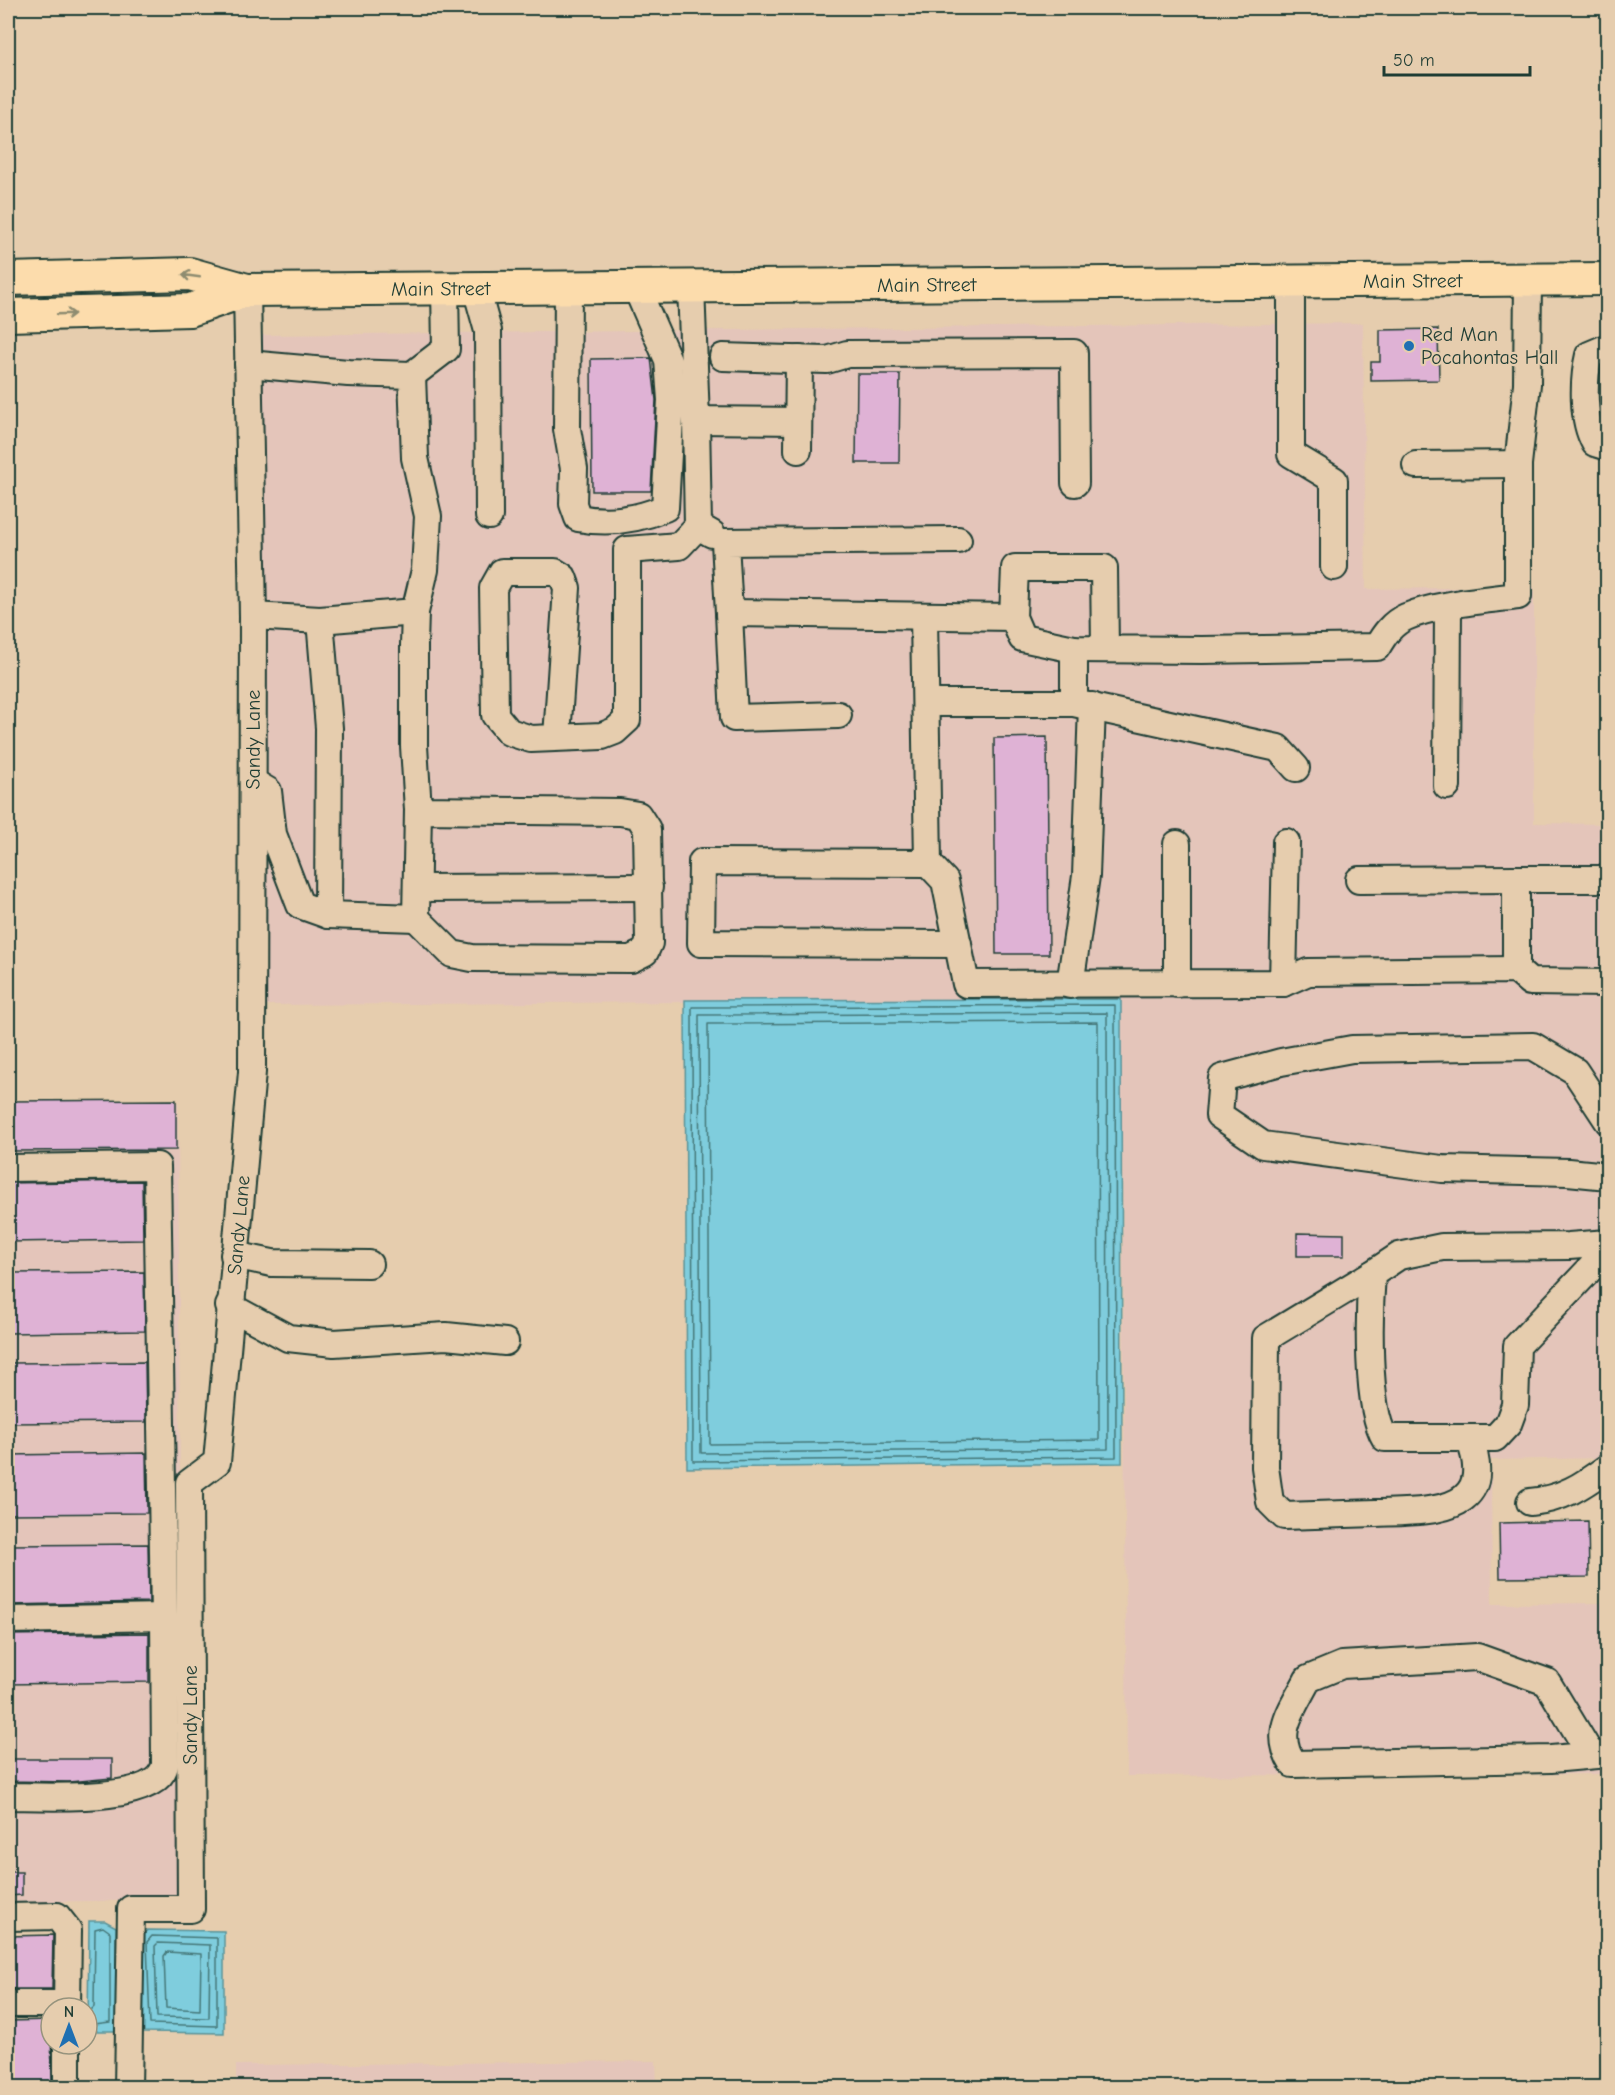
<svg xmlns="http://www.w3.org/2000/svg" width="1615" height="2095" font-family="'Comic Neue',sans-serif">
<style>
.built{fill:#e4c5ba}
.water{fill:#7fcddd;stroke:#599399;stroke-width:1.5}
.lines{fill:none;stroke-linecap:round;stroke-linejoin:round}
.shore{stroke:#457778;stroke-width:1.5}
.building{fill:#dfb2d5;stroke:#1f3d34;stroke-width:1.5}
.minor-casing{stroke:#1f3d34;stroke-width:30}
.major-casing{stroke:#1f3d34;stroke-width:36}
.minor{stroke:#e6cdae;stroke-width:26}
.major{stroke:#fcdcac;stroke-width:32}
.oneway{stroke:#8e8c70}
.poi-dot{fill:#1f6fb2;stroke:#e6cdae;stroke-width:2}
.labels{text-anchor:middle;dominant-baseline:central;stroke-width:4.5;stroke-linejoin:round;paint-order:stroke}
.street-label{font-size:20px;fill:#1f3d34;stroke:#e6cdae}
.poi-label{font-size:20px;fill:#1f3d34;stroke:#e6cdae;text-anchor:start}
</style>
<rect width="100%" height="100%" fill="#e6cdae"/>
<filter id="ink" filterUnits="userSpaceOnUse"><feTurbulence type="fractalNoise" baseFrequency=".0167" numOctaves="2"/><feDisplacementMap in="SourceGraphic" scale="12" xChannelSelector="R" yChannelSelector="G"/><feConvolveMatrix kernelMatrix="1 2 1 2 8 2 1 2 1" color-interpolation-filters="sRGB"/></filter>
<g filter="url(#ink)">
<g class="built">
<polygon points="1363,323 1366,589 1534,587 1534,823 1607,824 1607,1458 1491,1460 1492,1604 1607,1603 1607,1774 1127,1776 1121,999 265,1005 261,335"/>
<polygon points="178,1103 182,1900 8,1902 8,1104"/>
<polygon points="656,2061 657,2087 236,2087 236,2065"/>
</g>
<g class="water">
<polygon points="1121,999 1122,1463 687,1468 685,1000"/>
<polygon points="89,1921 105,1921 116,1927 116,2031 88,2031"/>
<polygon points="147,1930 224,1931 224,2033 144,2032 141,1940"/>
</g>
<g class="lines">
<g class="shore">
<polygon points="1115,1005 1116,1457 693,1461 692,1007"/>
<polygon points="1107,1013 1108,1449 701,1453 699,1015"/>
<polygon points="1098,1022 1099,1440 710,1444 708,1024"/>
<polygon points="152,1936 217,1938 217,2026 150,2024 147,1942"/>
<polygon points="158,1943 210,1945 209,2018 157,2017 155,1946"/>
<polygon points="167,1952 201,1954 200,2010 166,2008 164,1956"/>
<polyline points="87,2014 94,2007 95,1929 103,1927 110,1932 110,2022 87,2025"/>
</g>
</g>
<g class="building">
<polygon points="1438,329 1439,380 1371,381 1371,362 1380,362 1380,330"/>
<polygon points="651,358 656,400 651,491 592,491 591,359"/>
<polygon points="857,374 900,374 899,463 856,463"/>
<polygon points="1047,737 1049,954 996,954 994,738"/>
<polygon points="176,1100 176,1150 8,1151 8,1101"/>
<polygon points="142,1181 143,1240 8,1242 8,1183"/>
<polygon points="1297,1233 1344,1234 1344,1256 1297,1256"/>
<polygon points="144,1272 145,1331 8,1333 8,1273"/>
<polygon points="145,1362 146,1422 8,1423 8,1363"/>
<polygon points="146,1453 147,1513 8,1514 8,1455"/>
<polygon points="1588,1521 1589,1577 1500,1578 1499,1523"/>
<polygon points="148,1544 149,1602 8,1605 8,1545"/>
<polygon points="149,1633 149,1682 8,1684 8,1635"/>
<polygon points="8,1759 112,1759 112,1778 69,1782 8,1781"/>
<polygon points="8,1872 22,1872 22,1895 8,1896"/>
<polygon points="53,1935 52,1989 8,1989 8,1936"/>
<polygon points="51,2020 52,2086 8,2087 8,2021"/>
</g>
<g class="lines">
<g class="minor-casing">
<g id="minor">
<polyline points="1291,282 1291,454 1334,480 1334,567"/>
<polyline points="691,286 696,420 798,421"/>
<path d="M 568,287 L 567,429 L 574,469 L 573,504 L 578,518 C 609,524 636,520 665,508 L 671,400 L 668,360 L 636,287"/>
<polyline points="476,288 488,331 489,516"/>
<path d="M 1608,347 L 1589,355 C 1583,380 1582,420 1595,443 L 1608,447"/>
<polyline points="723,357 827,360 847,354 1074,353 1075,483"/>
<polyline points="248,364 348,373 412,375 415,458 428,516 425,570 415,612 414,645 414,746 418,810 416,918 452,954 472,958 631,959 645,952 649,943 647,829 638,815 620,812 418,810"/>
<polyline points="412,375 446,349 445,288"/>
<polyline points="696,420 698,526 712,534"/>
<polyline points="798,450 799,359"/>
<polyline points="1416,465 1518,464 1527,384 1528,280"/>
<polyline points="415,612 320,620 329,728 328,915 416,918"/>
<polyline points="729,613 725,542 958,540"/>
<polyline points="253,616 320,620"/>
<polyline points="924,616 928,863 945,881 966,984 1283,983 1308,972 1516,970 1530,982 1608,983"/>
<path d="M 1105,648 L 1104,568 L 1015,568 L 1013,617 L 1022,638 L 1074,649 L 1202,650 L 1377,647 C 1384,635 1392,623 1406,617 C 1436,604 1485,600 1518,596 L 1518,464"/>
<polyline points="1074,649 1074,703 1278,748 1296,768"/>
<polyline points="926,703 1074,703"/>
<polyline points="838,715 734,718 729,613 1013,617"/>
<polyline points="557,737 567,588 563,577 555,572 502,572 493,588 495,715 509,732 531,739 602,736 615,731 627,720 627,550 679,546 698,526"/>
<polyline points="258,785 268,791 273,834 300,905 328,915"/>
<polyline points="1447,786 1448,607"/>
<polyline points="1177,844 1177,984"/>
<polyline points="928,863 702,862 701,943 958,944"/>
<polyline points="1359,880 1516,879"/>
<polyline points="417,888 649,887"/>
<polyline points="1516,970 1516,879 1608,879"/>
<polyline points="1283,983 1286,842"/>
<polyline points="1070,985 1086,876 1092,706"/>
<polyline points="1608,1121 1575,1071 1533,1046 1352,1049 1281,1062 1222,1078 1219,1115 1263,1145 1442,1169 1568,1172 1608,1176"/>
<polyline points="8,1168 157,1166 164,1617 8,1620"/>
<path d="M 1608,1243 L 1569,1246 L 1442,1247 L 1399,1256 L 1372,1274 C 1369,1311 1366,1408 1385,1438 L 1495,1438 L 1508,1424 L 1515,1405 L 1517,1346 L 1608,1250"/>
<polyline points="234,1255 272,1263 369,1264"/>
<path d="M 1372,1274 L 1266,1338 L 1265,1467 L 1270,1502 L 1284,1516 C 1315,1515 1345,1514 1376,1513 C 1429,1511 1499,1515 1469,1438"/>
<polyline points="229,1306 288,1338 334,1343 446,1336 505,1342"/>
<path d="M 1530,1502 C 1563,1499 1582,1486 1608,1467"/>
<path d="M 1591,1755 L 1547,1682 L 1477,1657 L 1342,1665 L 1308,1679 C 1293,1709 1272,1732 1293,1764 L 1551,1759 L 1608,1754"/>
<path d="M 8,1796 C 40,1796 157,1805 165,1765 L 164,1617"/>
<polyline points="8,1917 57,1916 68,1930 67,2008"/>
<polyline points="8,2004 67,2004"/>
<polyline points="67,2088 67,2044"/>
<path id="s1" d="M 128,2088 L 131,1909 L 191,1909 L 189,1483 L 217,1462 L 252,1072 L 253,616 L 247,290"/>
</g>
</g>
<g class="major-casing">
<g id="major">
<path id="s2" d="M 8,279 L 190,274 L 247,290 L 1608,279"/>
<polyline points="8,315 190,310 247,290"/>
</g>
</g>
<use href="#minor" class="minor"/>
<use href="#major" class="major"/>
</g>
<defs><path id="oneway-shaft" d="M-6 0H5M1.5-3L5.5 0L1.5 3" fill="none" stroke-width="1.6" stroke-linecap="round" stroke-linejoin="round" transform="scale(1.5)"/></defs>
<g class="oneway">
<use href="#oneway-shaft" transform="translate(191 276) rotate(-172)"/>
<use href="#oneway-shaft" transform="translate(66 314) rotate(-2)"/>
</g>
</g>
<circle class="poi-dot" cx="1409" cy="346" r="6"/>
<g class="labels">
<g class="street-label">
<text stroke="none"><textPath href="#s2" startOffset="1407">Main Street</textPath></text>
<text stroke="none"><textPath href="#s2" startOffset="921">Main Street</textPath></text>
<text stroke="none"><textPath href="#s2" startOffset="435">Main Street</textPath></text>
<text stroke="none"><textPath href="#s1" startOffset="1424">Sandy Lane</textPath></text>
<text stroke="none"><textPath href="#s1" startOffset="938">Sandy Lane</textPath></text>
<text transform="translate(190 1715) rotate(-90)">Sandy Lane</text>
</g>
<g class="poi-label">
<text x="1421" y="334">Red Man<tspan x="1421" dy="23">Pocahontas Hall</tspan></text>
</g>
</g>
<rect width="1615" height="2095" fill="none" stroke="#e6cdae" stroke-width="30"/>
<rect x="15" y="15" width="1585" height="2065" fill="none" stroke="#1f3d34" stroke-width="2" filter="url(#ink)"/>
<g transform="translate(69 2026)"><circle r="28" fill="#e6cdae" stroke="#96937d" stroke-width="1.5"/>
<path d="M0-4.5L10 22L0 15L-10 22Z" fill="#1f6fb2"/>
<text y="-9" font-size="16" font-weight="bold" text-anchor="middle" fill="#1f3d34">N</text>
</g>
<path d="M1384 66v9h146v-9" fill="none" stroke="#1f3d34" stroke-width="3"/>
<text x="1393" y="66" font-size="18" fill="#1f3d34" stroke="#e6cdae" stroke-width="4.5" paint-order="stroke">50 m</text>
</svg>
